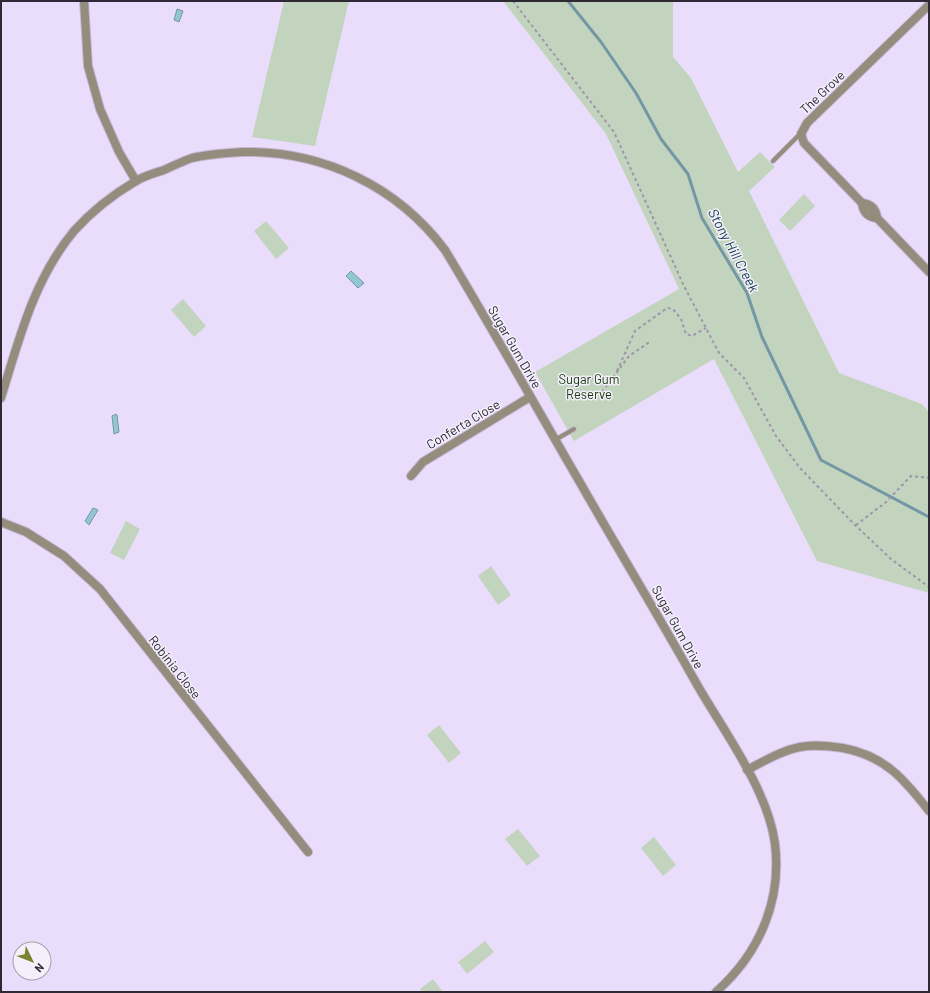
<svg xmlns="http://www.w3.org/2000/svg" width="930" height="993" font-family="Barlow,sans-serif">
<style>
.green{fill:#c3d4be}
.water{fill:#92c6d4;stroke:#7497a4}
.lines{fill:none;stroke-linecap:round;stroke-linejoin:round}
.stream{stroke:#7497a4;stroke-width:3}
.service-casing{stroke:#c4b9d4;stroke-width:5.5}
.minor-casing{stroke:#c4b9d4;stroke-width:10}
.path{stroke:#9e94ab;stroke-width:2;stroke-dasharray:3 3;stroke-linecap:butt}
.service{stroke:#948c7c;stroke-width:4}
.minor{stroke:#948c7c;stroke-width:8}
.labels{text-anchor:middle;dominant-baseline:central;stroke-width:3;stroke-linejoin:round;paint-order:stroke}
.street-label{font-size:13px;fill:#2e2934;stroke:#f3effb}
.park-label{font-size:13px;fill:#153a08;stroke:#f3effb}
.water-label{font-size:14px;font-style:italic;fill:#0d3d48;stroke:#f3effb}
</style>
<rect width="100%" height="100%" fill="#eaddfc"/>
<g class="green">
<polygon points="284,1 349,1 315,146 252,137"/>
<polygon points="503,1 673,1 673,57 691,78 738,172 760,152 775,167 749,191 839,373 922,404 929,412 929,593 817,561 714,359 574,441 535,372 679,289 606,134"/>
<polygon points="804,194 815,206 790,231 779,220"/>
<polygon points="266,221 289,248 276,259 254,231"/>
<polygon points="183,299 206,326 194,337 171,310"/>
<polygon points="126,521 140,529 124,560 110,553"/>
<polygon points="491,566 511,595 498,605 478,576"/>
<polygon points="439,725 461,753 449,763 427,735"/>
<polygon points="518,829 540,856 527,866 505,839"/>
<polygon points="654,837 676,865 663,876 641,848"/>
<polygon points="485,941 494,952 467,974 458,962"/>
<polygon points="433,979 443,992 422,992 420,989"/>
</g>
<g class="water">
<polygon points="177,9 183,11 179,22 174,20"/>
<polygon points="351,271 364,283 358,288 346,276"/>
<polygon points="116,414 117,415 119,432 114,434 112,416"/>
<polygon points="93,508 98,510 89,525 85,521"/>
</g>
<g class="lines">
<polyline class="stream" points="568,1 601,42 636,93 661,139 688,174 702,218 747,293 762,337 821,460 929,517"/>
<g class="service-casing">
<g id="service">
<polyline points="773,161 800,134"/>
<polyline points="555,440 574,429"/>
</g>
</g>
<g class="minor-casing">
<g id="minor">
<polyline points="84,1 88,66 100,109 119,152 136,181"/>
<path d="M 929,5 L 807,123 L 801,134 L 804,143 L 862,203 C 863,212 867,217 877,218 L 929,272"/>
<path d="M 862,203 C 871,204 876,209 877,218"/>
<path d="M 1,398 C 19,339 34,279 74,231 C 91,212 114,194 136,181 C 144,176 155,173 164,170 C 173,166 183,161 192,158 C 209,154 227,153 244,152 C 323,151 397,186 445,250 C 492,328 536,407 582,486 C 619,551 658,615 695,681 C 722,729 768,789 775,844 C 782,901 759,954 716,992"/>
<polyline points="411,476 423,462 530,397"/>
<polyline points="1,522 26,532 64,556 100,589 308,852"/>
<path d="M 747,770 C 764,761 781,751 800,747 C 814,744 829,746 843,748 C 885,756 904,779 929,811"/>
</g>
</g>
<g class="path">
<polyline points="513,1 614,132 684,286 719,353 744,378 776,436 800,468 855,525 891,559 929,587"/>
<polyline points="617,371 635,331 667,308 673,309 681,319 686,334 692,336 706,328"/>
<polyline points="584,377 609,382"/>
<polyline points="602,392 629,356 651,341"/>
<polyline points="856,525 886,502 911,476 929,478"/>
</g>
<use href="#service" class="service"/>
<use href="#minor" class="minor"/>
</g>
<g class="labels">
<g class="street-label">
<text transform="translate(822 92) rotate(-44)">The Grove</text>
<text transform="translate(515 347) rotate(60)">Sugar Gum Drive</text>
<text transform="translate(463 424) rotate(-31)">Conferta Close</text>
<text transform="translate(678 627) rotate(61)">Sugar Gum Drive</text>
<text transform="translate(175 667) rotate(52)">Robinia Close</text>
</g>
<g class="park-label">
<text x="589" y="379">Sugar Gum<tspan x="589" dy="15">Reserve</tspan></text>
</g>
<g class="water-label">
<text transform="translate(734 250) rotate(62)">Stony Hill Creek</text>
</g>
</g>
<rect width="930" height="993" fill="none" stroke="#2e2934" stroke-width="4"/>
<g transform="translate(32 961) rotate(133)"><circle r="19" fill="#f3effb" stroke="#a4a0ab"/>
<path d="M0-3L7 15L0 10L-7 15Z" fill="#788330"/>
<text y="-6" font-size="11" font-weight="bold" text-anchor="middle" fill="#2e2934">N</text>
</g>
</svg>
